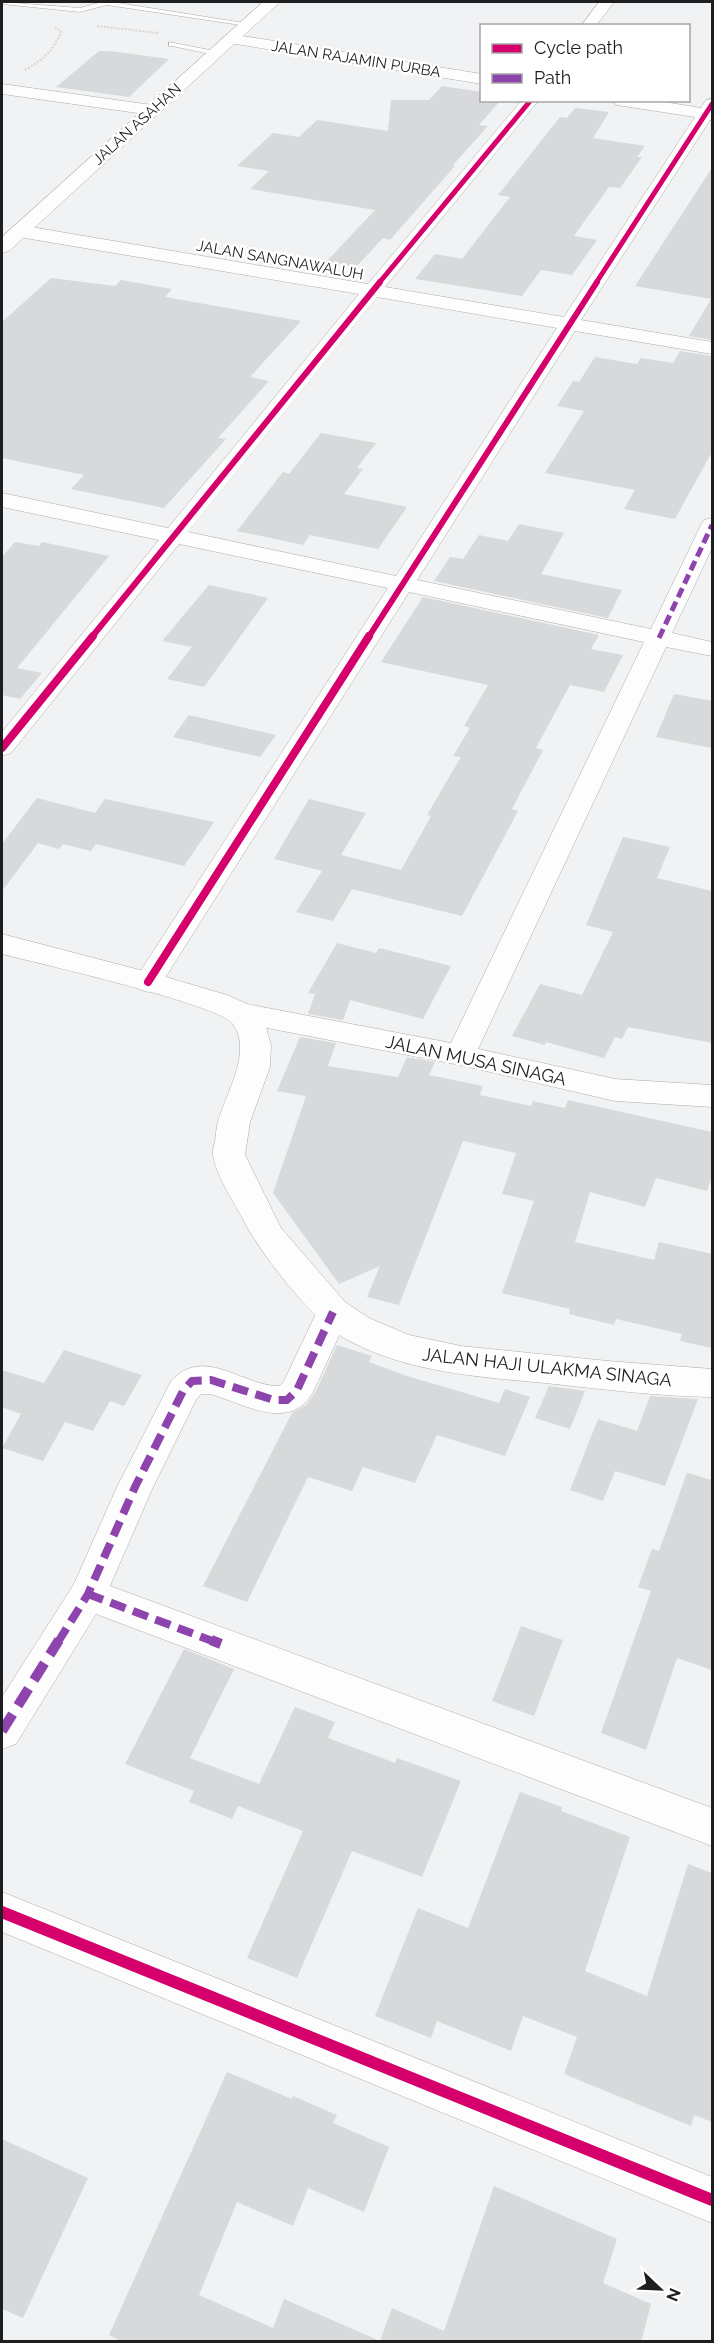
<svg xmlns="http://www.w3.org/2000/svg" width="714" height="2343" font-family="Raleway,sans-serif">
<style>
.building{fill:#d7d9da}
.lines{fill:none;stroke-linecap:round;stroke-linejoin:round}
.service-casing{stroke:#aaacac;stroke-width:1}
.minor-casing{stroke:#aaacac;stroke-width:1}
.primary-casing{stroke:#aaacac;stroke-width:1}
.path{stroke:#d6d6d7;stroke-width:2;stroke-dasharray:2 1.5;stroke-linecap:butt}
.service{fill:#fdfdfd;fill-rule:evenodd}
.minor{fill:#fdfdfd;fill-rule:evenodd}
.primary{fill:#fdfdfd;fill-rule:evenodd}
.quiet-far2{stroke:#8e44ad;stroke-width:5;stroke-dasharray:10 5;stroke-linecap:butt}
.quiet-far1{stroke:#8e44ad;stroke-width:8;stroke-dasharray:16 8;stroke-linecap:butt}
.quiet{stroke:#8e44ad;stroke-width:10;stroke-dasharray:20 10;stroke-linecap:butt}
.cycleway-far3-casing{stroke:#fff;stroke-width:8}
.cycleway-far2-casing{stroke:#fff;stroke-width:8}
.cycleway-far1-casing{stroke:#fff;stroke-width:10}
.cycleway-casing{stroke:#fff;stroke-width:16}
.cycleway-far3{stroke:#d6006c;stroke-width:5}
.cycleway-far2{stroke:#d6006c;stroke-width:6}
.cycleway-far1{stroke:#d6006c;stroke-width:8}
.cycleway{stroke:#d6006c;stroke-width:12}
.labels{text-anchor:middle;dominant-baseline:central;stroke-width:5;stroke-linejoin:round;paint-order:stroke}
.far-street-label{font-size:15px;fill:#1d1e1f;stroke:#fff}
.street-label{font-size:18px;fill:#1d1e1f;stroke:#fff}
</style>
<rect width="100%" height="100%" fill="#f0f2f4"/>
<g class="building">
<polygon points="99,51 110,51 169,59 129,97 56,87"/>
<polygon points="442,86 482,92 482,100 501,100 479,125 488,126 453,165 455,166 390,240 383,238 356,267 326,262 375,210 250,189 269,171 237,166 273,133 299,137 317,120 388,131 391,100 429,100"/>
<polygon points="575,108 609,112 593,138 645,146 637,157 642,157 620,188 609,187 574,236 597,240 572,275 541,270 522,296 415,279 435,254 462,259 510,197 498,195 560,117 567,118"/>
<polygon points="712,168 712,340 689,336 711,299 635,286"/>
<polygon points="51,278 115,286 121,280 172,289 165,297 301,321 250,377 269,381 218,438 226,439 164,508 71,489 84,475 2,458 2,322"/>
<polygon points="680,351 712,356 712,452 675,519 624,509 635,490 545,473 584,411 557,406 573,381 579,382 595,357 637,364 641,358 673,363"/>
<polygon points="321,433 376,443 357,468 363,469 344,494 407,507 378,549 310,535 303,545 237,531 283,472 289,474"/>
<polygon points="519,524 564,533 541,574 622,590 608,618 434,581 450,557 463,559 479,535 508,541"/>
<polygon points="15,542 39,546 42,542 109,556 17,668 42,673 20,699 2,695 2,557"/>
<polygon points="209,585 268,598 204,687 167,679 192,647 162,641"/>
<polygon points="423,597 599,635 591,649 623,655 604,692 570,685 536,748 543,750 512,809 518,811 462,916 352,889 333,921 296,912 322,871 274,859 309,799 366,813 341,855 401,870 431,816 427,815 461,757 453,756 470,728 464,726 488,685 381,662"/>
<polygon points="674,694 712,701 712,748 656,737"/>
<polygon points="189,715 276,735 260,757 173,737"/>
<polygon points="37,798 95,813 105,799 214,822 184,866 96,844 91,851 63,844 59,849 38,843 2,891 2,844"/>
<polygon points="623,837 670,847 657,878 712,891 712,1043 628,1027 622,1039 615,1037 604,1058 546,1042 545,1045 512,1036 540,984 582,995 613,932 586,925"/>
<polygon points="337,943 376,953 379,948 451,966 423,1019 350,1000 343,1020 308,1014 315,994 308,993"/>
<polygon points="300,1037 336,1043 328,1066 398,1077 407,1057 435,1062 429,1075 483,1086 480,1095 531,1106 533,1101 565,1108 568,1100 712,1132 712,1176 707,1191 656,1178 645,1207 590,1192 575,1242 654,1260 659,1242 712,1254 712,1348 680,1341 682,1334 616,1319 614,1325 569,1314 570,1309 502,1293 534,1201 502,1194 516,1153 463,1141 399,1305 367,1297 380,1266 339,1284 273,1193 306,1096 277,1091"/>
<polygon points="337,1345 372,1356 369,1362 407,1376 499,1403 505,1389 530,1397 505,1456 437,1435 415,1483 363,1467 352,1491 308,1477 247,1602 203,1586 292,1413 306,1405 316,1391"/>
<polygon points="64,1350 142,1375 124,1406 110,1401 93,1431 65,1422 43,1461 2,1448 21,1414 2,1407 2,1370 44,1383"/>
<polygon points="549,1386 585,1391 570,1429 535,1418"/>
<polygon points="650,1396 698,1399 665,1486 615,1471 603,1501 570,1490 598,1419 637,1431"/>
<polygon points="687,1473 712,1480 712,1670 677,1658 646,1750 601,1733 651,1591 638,1587 652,1549 659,1551"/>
<polygon points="521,1626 563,1640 534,1716 492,1701"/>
<polygon points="184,1649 234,1669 190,1758 259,1784 295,1707 335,1722 328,1738 395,1763 397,1758 461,1781 422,1877 352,1851 297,1978 247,1958 303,1831 238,1806 232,1819 189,1802 194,1791 125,1764"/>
<polygon points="520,1792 562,1807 561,1811 630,1837 585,1971 647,1996 688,1864 712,1873 712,2122 694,2115 691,2126 564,2074 577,2037 523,2016 511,2051 437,2021 431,2038 375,2016 418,1908 468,1928"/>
<polygon points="227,2072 292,2099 293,2096 337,2115 333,2123 389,2147 364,2212 308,2188 293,2226 237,2202 199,2295 273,2328 284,2299 380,2341 392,2308 444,2331 494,2186 617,2239 603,2283 651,2304 641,2342 123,2342 109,2335"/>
<polygon points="2,2139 88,2178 23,2318 2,2309"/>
</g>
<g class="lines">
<g class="service-casing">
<g id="service">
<polygon points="2,2 80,8 98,3 98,2 112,2 251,24 247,26 107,5 80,12 2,4"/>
<polygon points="169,42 215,51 219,53 215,55 172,46 169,46"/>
</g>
</g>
<g class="minor-casing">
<g id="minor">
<polygon points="599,2 614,2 596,26 581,26"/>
<polygon points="230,34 482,74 482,84 224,42 222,39"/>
<polygon points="2,84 152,105 160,110 152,115 2,94"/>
<path d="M 712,99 L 712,120 L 710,120 L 581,320 L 712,342 L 712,354 L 575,331 L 417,580 L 651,629 L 701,525 L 704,520 L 712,518 L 712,548 L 672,633 L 712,642 L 712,656 L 666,647 L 478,1049 L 615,1079 L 712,1085 L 712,1107 L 615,1101 L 460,1065 L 241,1023 L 231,1020 L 226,1013 L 231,1006 L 241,1003 L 451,1043 L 644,642 L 409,592 L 158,989 L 148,992 L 138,989 L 134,982 L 138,975 L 388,588 L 179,544 L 11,753 L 2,756 L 2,732 L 159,540 L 2,507 L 2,493 L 168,528 L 359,294 L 19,237 L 12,235 L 10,231 L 12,227 L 19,225 L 368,284 L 522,100 L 539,100 L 385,287 L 564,317 L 695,117 L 617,105 L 609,100 L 652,100 L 701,108 L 706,100 ZM 377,297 L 557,328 L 396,576 L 188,532 Z"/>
<path d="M 333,1299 L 345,1303 L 350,1312 L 314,1390 C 292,1433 246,1405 211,1394 L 201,1394 L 196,1400 L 153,1487 L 110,1586 L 712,1808 L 712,1846 L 96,1614 L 16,1744 L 2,1749 L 2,1697 L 74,1584 L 117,1487 L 171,1381 C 204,1345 242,1386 279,1386 L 284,1381 L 321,1303 Z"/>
<polygon points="2,1892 712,2177 712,2223 2,1932"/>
</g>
</g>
<g class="primary-casing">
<g id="primary">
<polygon points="263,2 280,2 9,251 2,253 2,237"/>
<path d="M 2,934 L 159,975 L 227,995 L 252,1006 L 266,1027 L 271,1045 L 270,1067 L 250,1122 L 245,1155 L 281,1228 L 345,1302 L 369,1318 L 409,1335 L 461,1346 L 608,1361 L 712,1369 L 712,1397 C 660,1396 607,1390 555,1384 C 484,1377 408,1374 344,1338 C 311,1318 263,1257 245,1223 C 235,1204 217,1177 213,1156 C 212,1152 214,1146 215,1142 C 216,1135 216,1128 218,1122 C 225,1095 254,1050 232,1023 C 217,1004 37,963 2,954 Z"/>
</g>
</g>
<g class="path">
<polyline points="97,26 158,33"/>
<path d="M 25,70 C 42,61 54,50 61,32 L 55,27"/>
</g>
<use href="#service" class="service"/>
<use href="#minor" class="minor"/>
<use href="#primary" class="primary"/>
<polyline class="quiet-far2" points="659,638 712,525"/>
<g class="quiet-far1">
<polyline points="88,1594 215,1642"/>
<polyline points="58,1642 88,1594 135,1487 183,1391 192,1381 211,1380 274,1400 287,1400 297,1390 333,1312"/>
</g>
<g class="quiet">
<polyline points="211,1640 221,1644"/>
<polyline points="2,1731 59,1640"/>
</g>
<g class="cycleway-far3-casing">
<g id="cycleway-far3">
<polyline points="379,283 531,100"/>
<polyline points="596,283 712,104"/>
</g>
</g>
<g class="cycleway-far2-casing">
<g id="cycleway-far2">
<polyline points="91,638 380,282"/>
<polyline points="368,638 597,282"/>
</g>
</g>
<g class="cycleway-far1-casing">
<g id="cycleway-far1">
<polyline points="2,748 93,636"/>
<polyline points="148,982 369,636"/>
</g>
</g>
<g class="cycleway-casing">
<polyline id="cycleway" points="2,1912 712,2200"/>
</g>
<use href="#cycleway-far3" class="cycleway-far3"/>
<use href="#cycleway-far2" class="cycleway-far2"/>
<use href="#cycleway-far1" class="cycleway-far1"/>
<use href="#cycleway" class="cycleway"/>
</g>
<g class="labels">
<g class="far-street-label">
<text transform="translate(356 59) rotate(9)">JALAN RAJAMIN PURBA</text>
<text transform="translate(137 124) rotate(-42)">JALAN ASAHAN</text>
<text transform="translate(280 260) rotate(10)">JALAN SANGNAWALUH</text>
</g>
<g class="street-label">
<text transform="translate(476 1060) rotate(12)">JALAN MUSA SINAGA</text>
<text transform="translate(547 1367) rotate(6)">JALAN HAJI ULAKMA SINAGA</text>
</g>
</g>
<rect width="714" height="2343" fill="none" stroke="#1d1e1f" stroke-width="6"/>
<rect x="480" y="24" width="210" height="78" fill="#ffffff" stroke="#a5a5a5" stroke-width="1.5"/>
<rect x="492" y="44" width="30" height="9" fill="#d6006c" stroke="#a5a5a5" stroke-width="1.5"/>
<text x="534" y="54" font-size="18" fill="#1d1e1f">Cycle path</text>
<rect x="492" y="74" width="30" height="9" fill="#8e44ad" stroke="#a5a5a5" stroke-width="1.5"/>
<text x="534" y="84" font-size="18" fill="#1d1e1f">Path</text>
<g transform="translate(660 2289) rotate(113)" stroke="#ffffff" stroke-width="4.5" paint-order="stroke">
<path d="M0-4.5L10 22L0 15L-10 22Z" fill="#1d1e1f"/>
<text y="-9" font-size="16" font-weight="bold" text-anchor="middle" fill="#1d1e1f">N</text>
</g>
</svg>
